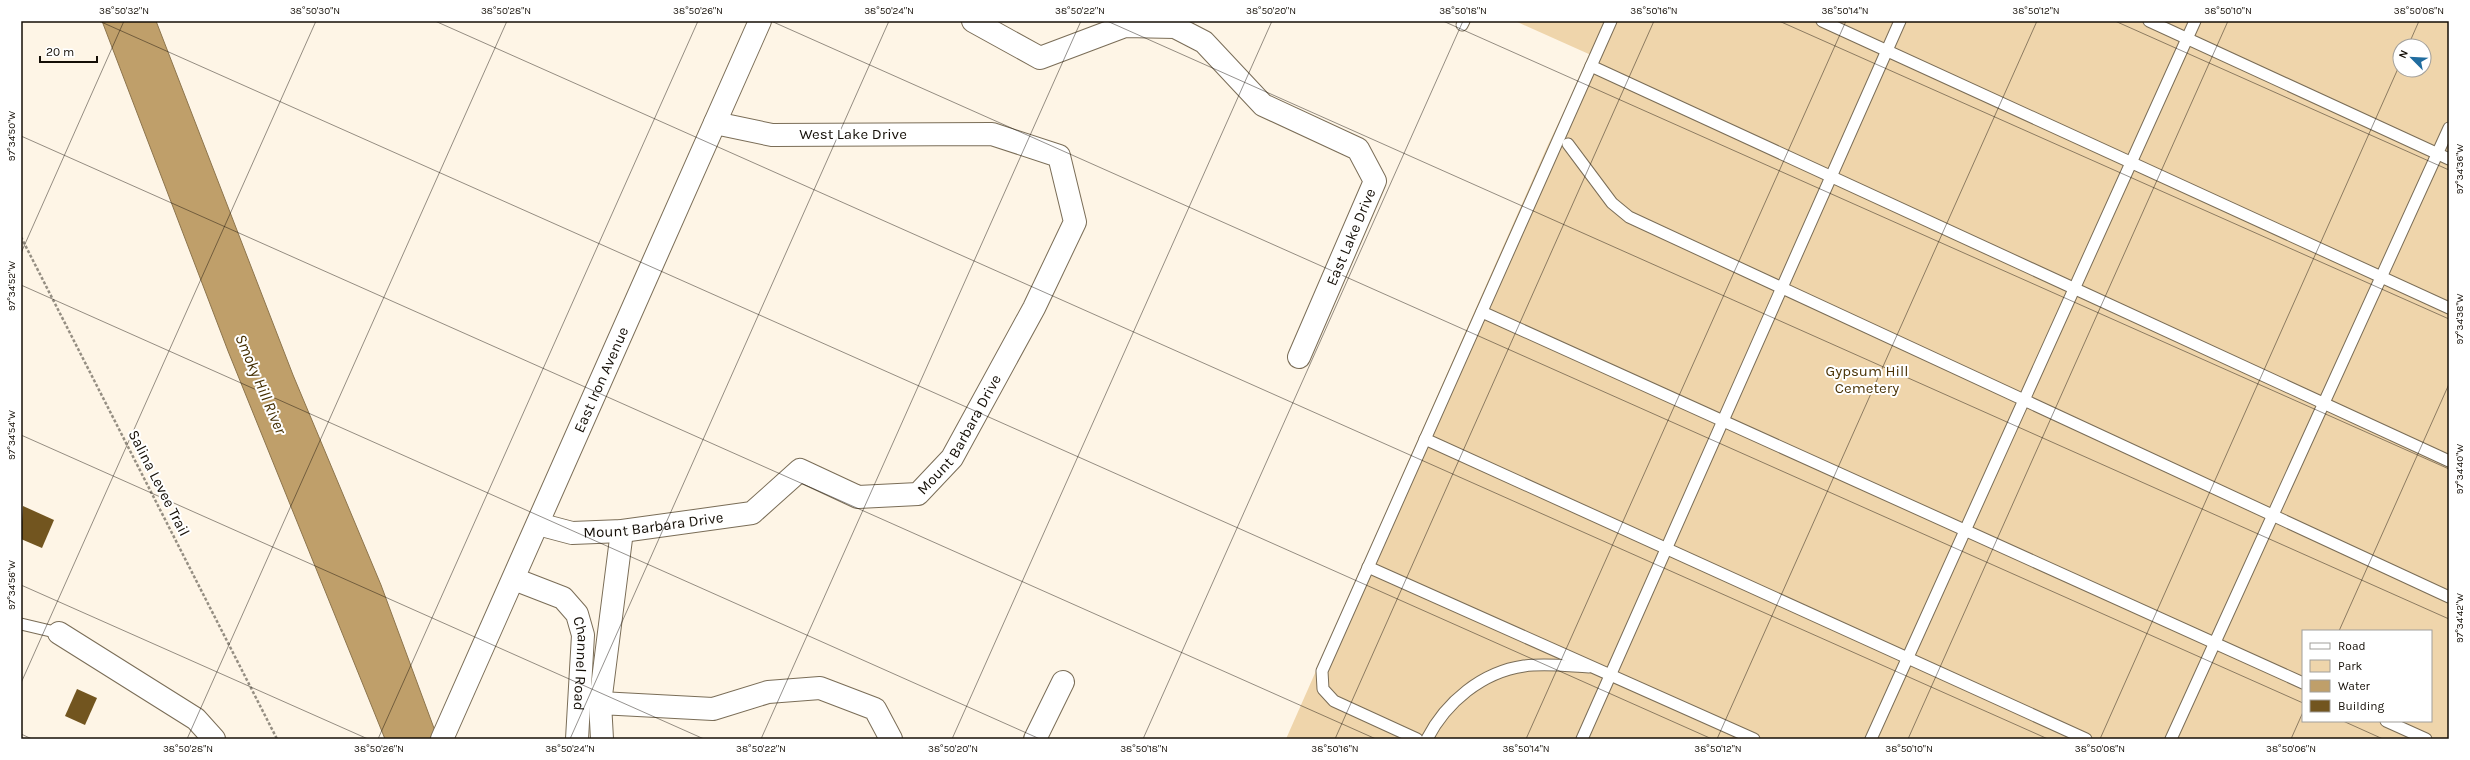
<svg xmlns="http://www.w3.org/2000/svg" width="2470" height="760" font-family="Karla,sans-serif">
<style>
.green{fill:#efd5ab;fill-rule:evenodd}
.water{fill:#bf9f6a;stroke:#8c744c}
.building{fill:#72551f}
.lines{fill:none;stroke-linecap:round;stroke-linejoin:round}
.service-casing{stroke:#7a6d57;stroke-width:13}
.minor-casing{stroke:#7a6d57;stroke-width:24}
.tertiary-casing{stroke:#7a6d57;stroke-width:24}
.path{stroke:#958e82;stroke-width:2.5;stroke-dasharray:3 2;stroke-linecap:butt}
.service{stroke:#fff;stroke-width:11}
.minor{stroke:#fff;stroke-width:22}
.tertiary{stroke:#fff;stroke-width:22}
.ticks{fill:none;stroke:#140e06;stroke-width:1;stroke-opacity:0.45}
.labels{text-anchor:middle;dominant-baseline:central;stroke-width:4;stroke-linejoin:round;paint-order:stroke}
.street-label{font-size:15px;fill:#140e06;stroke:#fff}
.park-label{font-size:15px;fill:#4a3306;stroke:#fff}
.water-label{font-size:16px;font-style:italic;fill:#442e01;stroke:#fff}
.neatline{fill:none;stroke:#140e06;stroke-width:1.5}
.ticks-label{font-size:10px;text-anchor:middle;fill:#140e06}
</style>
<rect width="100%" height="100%" fill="#fef5e6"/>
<path class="green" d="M 1515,21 L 2449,21 L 2449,739 L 1286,739 L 1547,147 L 1591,55 ZM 2400,46 L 2424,46 L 2424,70 L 2400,70 ZM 2303,631 L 2431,631 L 2431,721 L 2303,721 Z"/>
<polygon class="water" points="102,21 156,21 293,375 381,585 438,739 385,739 228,351"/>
<g class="building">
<polygon points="23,506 54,520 42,548 21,539"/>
<polygon points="77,689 97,698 85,725 65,716"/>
</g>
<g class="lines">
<g class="service-casing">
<g id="service">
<polyline points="1822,21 2449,308"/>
<polyline points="2149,21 2449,159"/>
<polyline points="1462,25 1464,21"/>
<polyline points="1591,66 2449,461"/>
<polyline points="1568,144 1612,203 1629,217 2449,597"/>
<polyline points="1482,312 2303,683"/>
<polyline points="1425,439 2086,739"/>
<polyline points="1368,567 1754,739"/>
<polyline points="21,624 59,633"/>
<polyline points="2386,721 2426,739"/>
<polyline points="1417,739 1334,701 1323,689 1322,671 1611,21"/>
<path d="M 1427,739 C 1446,702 1482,672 1524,666 C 1545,663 1568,666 1589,667"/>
<polyline points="1582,739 1900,21"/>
<polyline points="1871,739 2195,21"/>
<polyline points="2171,739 2449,128"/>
</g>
</g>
<g class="minor-casing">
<g id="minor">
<polyline points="973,21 1040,58 1125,26 1175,27 1204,42 1263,105 1358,149 1375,181 1299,357"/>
<path id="s1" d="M 538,524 L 572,533 L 622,531 L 752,513 L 800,470 L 858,497 L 918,494 L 952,458 L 1034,308 L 1075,222 L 1059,156 L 992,134 L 772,135 L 715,123"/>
<path id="s2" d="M 514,579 L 563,598 L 577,614 L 583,635 L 577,739"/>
<polyline points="59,633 196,719 214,739"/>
<polyline points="600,703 622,531"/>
<polyline points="602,739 600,703 713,709 768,692 820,688 875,709 891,739"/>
<polyline points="1035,739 1063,682"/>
</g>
</g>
<g class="tertiary-casing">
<g id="tertiary">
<path id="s3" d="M 442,739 L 760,21"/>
</g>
</g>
<polyline class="path" points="21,237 277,739"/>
<use href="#service" class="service"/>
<use href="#minor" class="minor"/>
<use href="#tertiary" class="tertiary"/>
</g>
<path class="ticks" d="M 99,21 L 1712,739M 435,21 L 2048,739M 771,21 L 2303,703M 1107,21 L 2449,619M 1443,21 L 2449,469M 1779,21 L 2449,319M 2115,21 L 2449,170M 2408,46 L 2419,21M 21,136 L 1376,739M 21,253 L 124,21M 21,285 L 1040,739M 21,435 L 704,739M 21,585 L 368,739M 2339,631 L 2449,384M 21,683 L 316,21M 2343,721 L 2383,739M 21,734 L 32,739M 187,739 L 507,21M 378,739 L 698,21M 570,739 L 889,21M 761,739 L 1081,21M 952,739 L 1272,21M 1143,739 L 1463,21M 1335,739 L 1654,21M 1526,739 L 1846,21M 1717,739 L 2037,21M 1908,739 L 2228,21M 2100,739 L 2400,64M 2291,739 L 2303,712"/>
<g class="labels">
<g class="street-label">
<text x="853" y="134">West Lake Drive</text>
<text transform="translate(1351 237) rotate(-67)">East Lake Drive</text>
<text stroke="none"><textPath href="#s3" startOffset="393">East Iron Avenue</textPath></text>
<text stroke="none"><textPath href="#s1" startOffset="478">Mount Barbara Drive</textPath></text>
<text transform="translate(159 483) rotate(63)">Salina Levee Trail</text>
<text stroke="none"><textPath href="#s1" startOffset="117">Mount Barbara Drive</textPath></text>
<text stroke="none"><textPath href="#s2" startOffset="124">Channel Road</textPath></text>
</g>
<g class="park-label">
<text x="1867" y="371">Gypsum Hill<tspan x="1867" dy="17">Cemetery</tspan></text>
</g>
<g class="water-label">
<text transform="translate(261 384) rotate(67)">Smoky Hill River</text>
</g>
</g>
<rect width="2470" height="760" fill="none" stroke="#ffffff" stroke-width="44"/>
<rect x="2302" y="630" width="130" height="92" fill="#ffffff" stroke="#a19f9b"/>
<rect x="2310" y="643" width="20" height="6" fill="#ffffff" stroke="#a19f9b"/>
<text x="2338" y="650" font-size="12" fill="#140e06">Road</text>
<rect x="2310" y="660" width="20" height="12" fill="#efd5ab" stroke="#a19f9b"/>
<text x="2338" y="670" font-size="12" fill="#140e06">Park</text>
<rect x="2310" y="680" width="20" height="12" fill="#bf9f6a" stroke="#a19f9b"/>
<text x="2338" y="690" font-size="12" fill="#140e06">Water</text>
<rect x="2310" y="700" width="20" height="12" fill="#72551f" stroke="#a19f9b"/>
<text x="2338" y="710" font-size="12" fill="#140e06">Building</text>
<g transform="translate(2412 58) rotate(294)"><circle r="19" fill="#ffffff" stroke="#a19f9b"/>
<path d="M0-3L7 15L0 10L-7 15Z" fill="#206c9f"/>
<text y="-6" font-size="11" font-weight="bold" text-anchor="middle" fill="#140e06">N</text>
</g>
<path d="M40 56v6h57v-6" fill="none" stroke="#140e06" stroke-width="2"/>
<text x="46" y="56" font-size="12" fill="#140e06" stroke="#ffffff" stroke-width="3" paint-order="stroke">20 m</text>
<rect x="22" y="22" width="2426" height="716" class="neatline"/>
<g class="ticks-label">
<text x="124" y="14">38°50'32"N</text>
<text x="315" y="14">38°50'30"N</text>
<text x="506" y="14">38°50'28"N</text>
<text x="698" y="14">38°50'26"N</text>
<text x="889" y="14">38°50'24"N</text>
<text x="1080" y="14">38°50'22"N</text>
<text x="1271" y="14">38°50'20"N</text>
<text x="1463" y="14">38°50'18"N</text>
<text x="1654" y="14">38°50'16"N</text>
<text x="1845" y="14">38°50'14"N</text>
<text x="2036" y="14">38°50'12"N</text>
<text x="2228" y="14">38°50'10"N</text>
<text x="2419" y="14">38°50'08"N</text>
<text transform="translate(11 136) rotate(-90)" y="4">97°34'50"W</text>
<text transform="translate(2459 169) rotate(-90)" y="4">97°34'36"W</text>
<text transform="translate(11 286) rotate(-90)" y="4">97°34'52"W</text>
<text transform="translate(2459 319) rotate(-90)" y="4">97°34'38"W</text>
<text transform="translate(11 435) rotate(-90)" y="4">97°34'54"W</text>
<text transform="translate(2459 469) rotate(-90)" y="4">97°34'40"W</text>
<text transform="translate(11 585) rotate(-90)" y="4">97°34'56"W</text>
<text transform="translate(2459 618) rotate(-90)" y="4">97°34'42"W</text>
<text x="188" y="752">38°50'28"N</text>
<text x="379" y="752">38°50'26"N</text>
<text x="570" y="752">38°50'24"N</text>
<text x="761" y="752">38°50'22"N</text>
<text x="953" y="752">38°50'20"N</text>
<text x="1144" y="752">38°50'18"N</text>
<text x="1335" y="752">38°50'16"N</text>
<text x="1526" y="752">38°50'14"N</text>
<text x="1718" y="752">38°50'12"N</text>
<text x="1909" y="752">38°50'10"N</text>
<text x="2100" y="752">38°50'08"N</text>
<text x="2291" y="752">38°50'06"N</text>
</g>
</svg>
